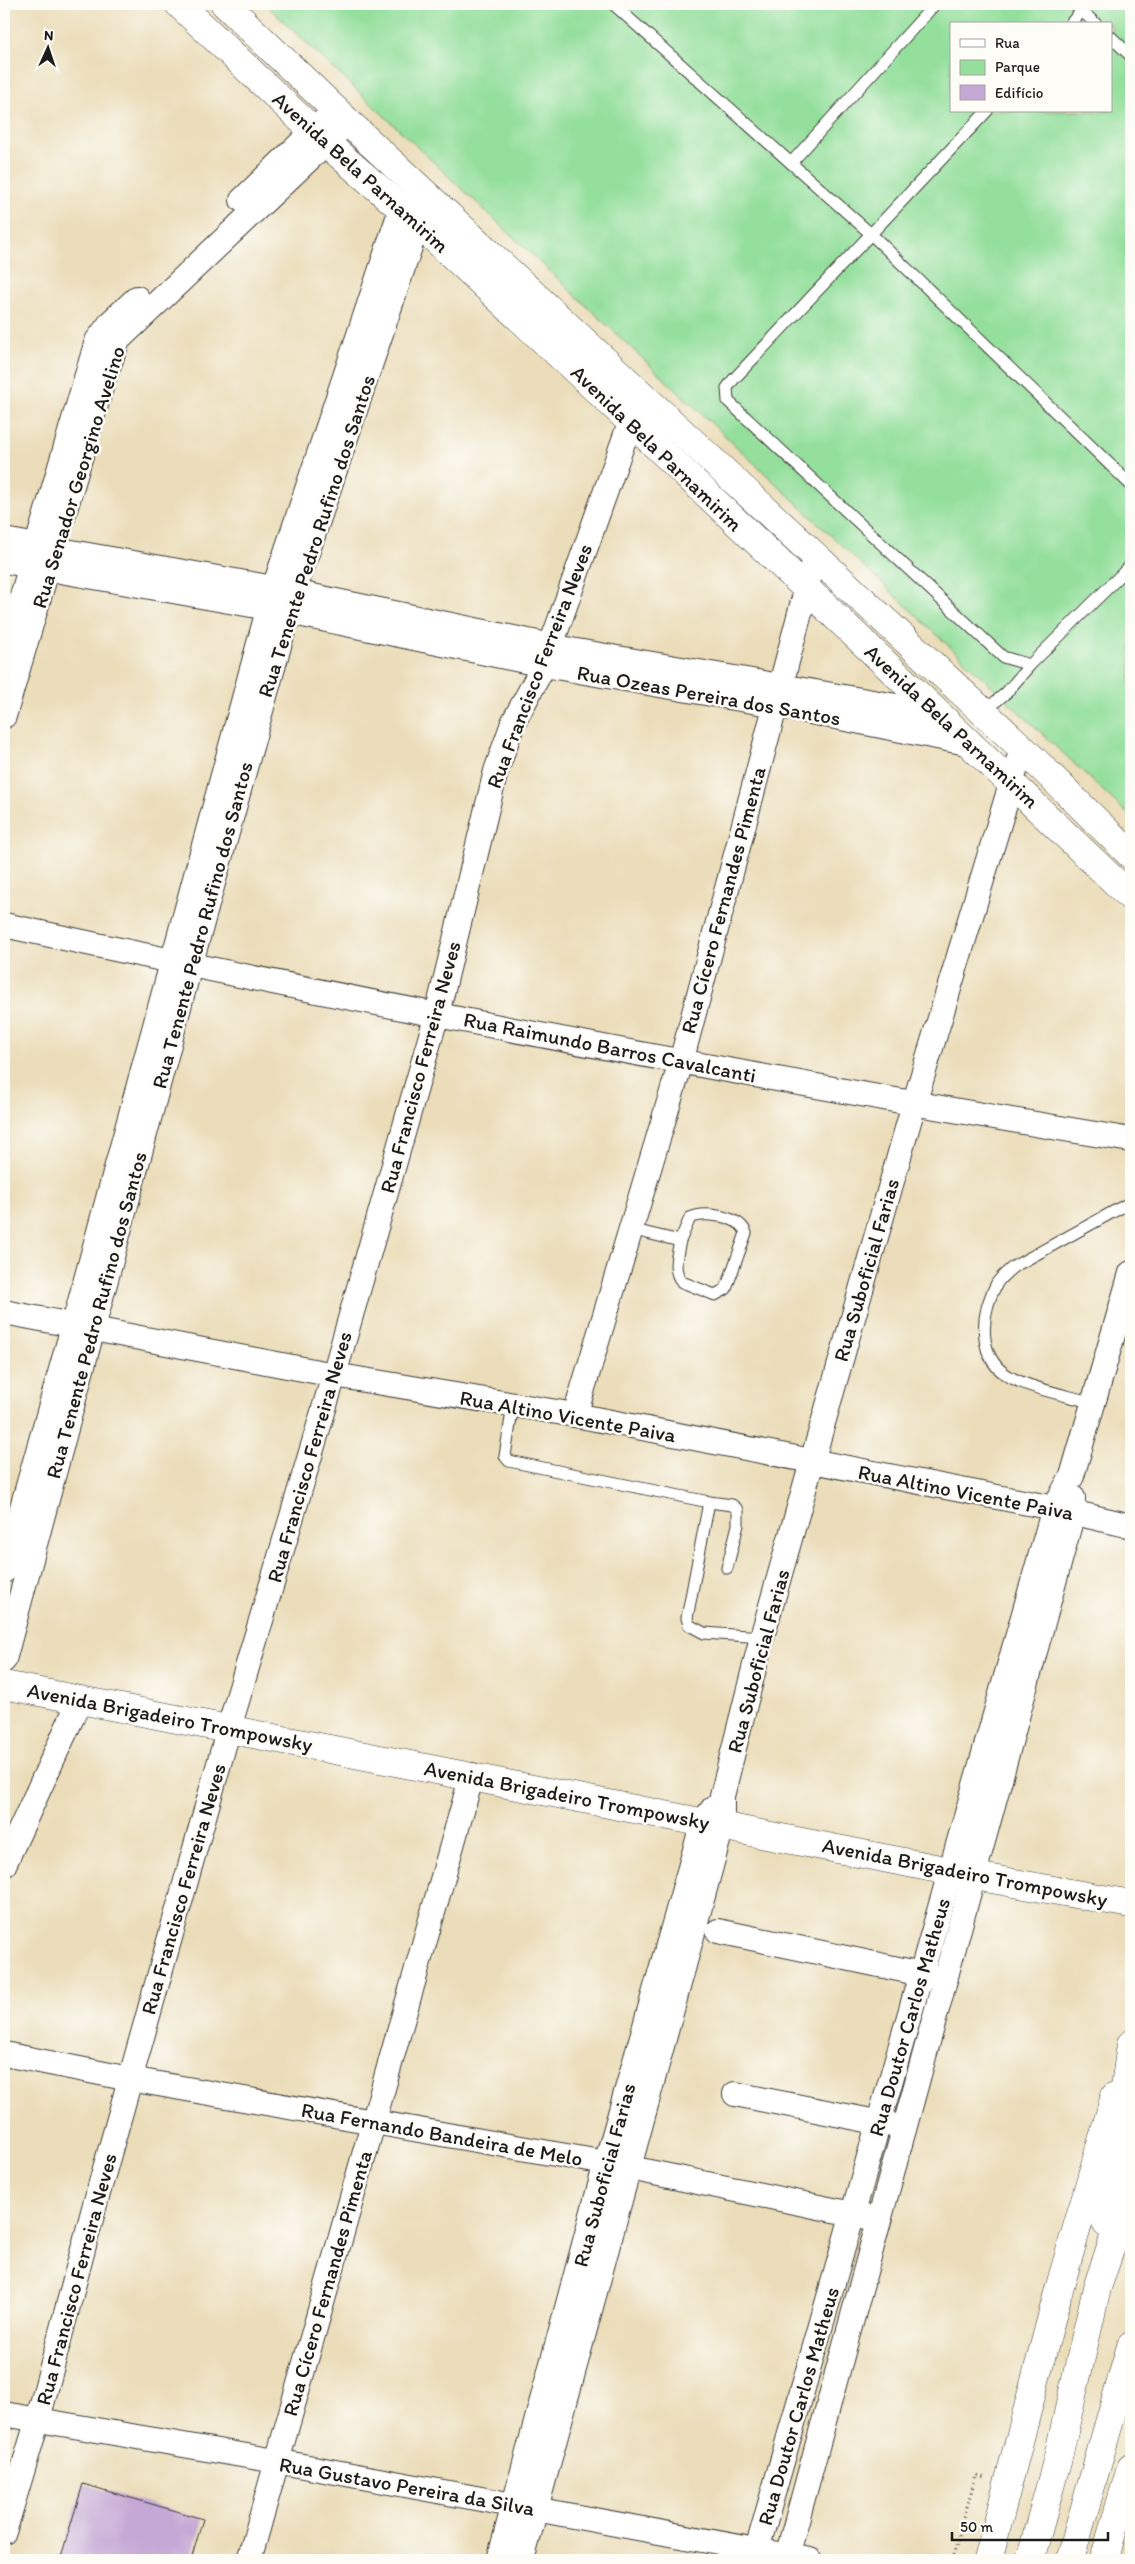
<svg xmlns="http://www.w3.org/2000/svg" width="1135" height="2564" font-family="Itim,sans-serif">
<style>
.green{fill:#93df9b;stroke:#587e5c;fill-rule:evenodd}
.building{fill:#c5a8d5}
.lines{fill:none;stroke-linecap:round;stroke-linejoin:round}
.service-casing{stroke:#3b3934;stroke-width:13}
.minor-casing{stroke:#3b3934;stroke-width:26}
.tertiary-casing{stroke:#3b3934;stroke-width:29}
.primary-casing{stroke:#3b3934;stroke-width:29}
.trunk-casing{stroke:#3b3934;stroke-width:29}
.path{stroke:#3b3934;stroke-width:3;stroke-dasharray:1 4;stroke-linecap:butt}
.service{stroke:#fff;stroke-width:11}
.minor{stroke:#fff;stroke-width:24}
.tertiary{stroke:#fff;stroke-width:28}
.primary{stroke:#fff;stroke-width:28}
.trunk{stroke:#fff;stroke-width:28}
.labels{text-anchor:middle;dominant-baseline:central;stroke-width:5;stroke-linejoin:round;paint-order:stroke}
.street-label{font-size:21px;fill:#1c1c1c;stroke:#fdfcf7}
</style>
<rect width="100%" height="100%" fill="#fdfcf7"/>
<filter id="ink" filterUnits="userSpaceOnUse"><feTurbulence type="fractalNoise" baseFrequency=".02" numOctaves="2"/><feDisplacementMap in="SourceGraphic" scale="10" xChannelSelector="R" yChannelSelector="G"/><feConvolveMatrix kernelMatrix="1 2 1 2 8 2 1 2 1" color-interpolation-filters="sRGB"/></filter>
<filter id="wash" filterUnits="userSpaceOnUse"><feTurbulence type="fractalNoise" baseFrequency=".0096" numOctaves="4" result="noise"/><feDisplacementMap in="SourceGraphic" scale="20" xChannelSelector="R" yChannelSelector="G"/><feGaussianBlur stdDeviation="1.12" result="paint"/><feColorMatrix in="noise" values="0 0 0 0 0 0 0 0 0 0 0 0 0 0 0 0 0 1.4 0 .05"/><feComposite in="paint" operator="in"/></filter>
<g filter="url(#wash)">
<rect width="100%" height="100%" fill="#ebddb9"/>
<path class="green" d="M 265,4 L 1131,4 L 1131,817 ZM 951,24 L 1111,24 L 1111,111 L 951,111 Z"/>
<g id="blocks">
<polygon class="building" points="83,2484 203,2519 191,2560 60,2560"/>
</g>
</g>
<g filter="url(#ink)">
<use href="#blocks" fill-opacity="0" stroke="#3b3934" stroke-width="1"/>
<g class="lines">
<g class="service-casing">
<g id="service">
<polyline points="613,4 791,163"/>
<polyline points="935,4 791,163 871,234 1131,485"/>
<polyline points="1074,4 1096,24"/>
<polyline points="1070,24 1082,11"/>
<polyline points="1111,37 1131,56"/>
<polyline points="987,111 733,380 727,388 728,401 1003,657 1030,665 1131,565"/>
<polyline points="983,712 1006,693 1030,665"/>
<path d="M 630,1229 L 680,1241 C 677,1256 672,1270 682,1282 L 715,1295 L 726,1289 L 746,1233 C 740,1216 705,1211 690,1218 L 680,1241"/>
<path d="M 1093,1403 C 1070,1396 1032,1389 1012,1378 C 976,1360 980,1314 997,1283 C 1001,1277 1007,1272 1013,1267 L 1131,1202"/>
<polyline points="513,1405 505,1456 509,1461 709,1502"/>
<polyline points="727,1568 738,1525 738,1510 732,1505 709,1502 687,1618 689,1625 704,1633 762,1637"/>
</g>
</g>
<g class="minor-casing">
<g id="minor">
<polyline points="242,200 336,109"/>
<polyline points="4,540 274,588 571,650 937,713"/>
<polyline points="4,561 269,608 544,665 775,705 972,744"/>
<polyline points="4,657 97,341 112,321 137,298"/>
<polyline points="4,716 103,381 118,340 348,122"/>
<path d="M 4,925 C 378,1007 754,1078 1131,1140"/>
<polyline points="4,1312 334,1375 575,1415 1054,1508 1131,1526"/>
<polyline points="575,1415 681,1062 815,556"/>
<polyline points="4,1571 73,1327 274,588 401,209 415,198"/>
<polyline points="4,1660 190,966 294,592 418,223 431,212"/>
<polyline points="4,1865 80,1700"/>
<polyline points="718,1931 936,1977"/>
<polyline points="4,2054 130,2079 606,2163 867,2217"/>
<polyline points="735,2094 892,2125"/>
<polyline points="4,2414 276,2461 810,2560"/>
<polyline points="4,2532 38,2419 95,2204 229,1728 334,1375 437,1014 496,771 513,723 544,665 636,406"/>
<polyline points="249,2560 472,1775"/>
<polyline points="499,2560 606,2163 703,1822 714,1807"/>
<polyline points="522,2560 722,1826 722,1796 762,1637 914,1104 1022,748"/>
<polyline points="754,2560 1054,1508 1072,1476 1131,1273"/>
<polyline points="786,2560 1073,1513 1073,1498"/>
</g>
</g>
<g class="tertiary-casing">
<polyline id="tertiary" points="4,1685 975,1876 1131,1904"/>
</g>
<g class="primary-casing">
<g id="primary">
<polyline points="179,4 326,143 418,223 631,422 1131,897"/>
<polyline points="225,4 348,122 1022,748 1131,855"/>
<polyline points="988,2560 1058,2293 1115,2096"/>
<polyline points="1104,2560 1131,2468"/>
</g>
</g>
<g class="trunk-casing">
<g id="trunk">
<polyline points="1106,2223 1131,2044"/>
<polyline points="1030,2560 1057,2461 1097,2288 1131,2187"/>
<polyline points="1070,2560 1131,2346"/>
</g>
</g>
<polyline class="path" points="952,2560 976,2475 985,2477"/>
<use href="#service" class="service"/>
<use href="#minor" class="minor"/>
<use href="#tertiary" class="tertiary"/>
<use href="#primary" class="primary"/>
<use href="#trunk" class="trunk"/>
</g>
</g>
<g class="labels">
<g class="street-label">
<text transform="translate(361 172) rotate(42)">Avenida Bela Parnamirim</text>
<text transform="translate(657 448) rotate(44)">Avenida Bela Parnamirim</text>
<text transform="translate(78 477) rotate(-73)">Rua Senador Georgino Avelino</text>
<text transform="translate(316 536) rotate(-72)">Rua Tenente Pedro Rufino dos Santos</text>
<text transform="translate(539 666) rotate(-69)">Rua Francisco Ferreira Neves</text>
<text transform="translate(709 695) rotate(10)">Rua Ozeas Pereira dos Santos</text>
<text transform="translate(952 726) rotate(43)">Avenida Bela Parnamirim</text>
<text transform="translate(723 900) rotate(-75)">Rua Cícero Fernandes Pimenta</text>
<text transform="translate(202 925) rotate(-75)">Rua Tenente Pedro Rufino dos Santos</text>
<text transform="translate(610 1047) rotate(11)">Rua Raimundo Barros Cavalcanti</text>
<text transform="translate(420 1067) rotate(-75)">Rua Francisco Ferreira Neves</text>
<text transform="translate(866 1270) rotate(-74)">Rua Suboficial Farias</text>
<text transform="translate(96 1315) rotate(-75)">Rua Tenente Pedro Rufino dos Santos</text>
<text transform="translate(568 1416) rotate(10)">Rua Altino Vicente Paiva</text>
<text transform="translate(309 1457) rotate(-74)">Rua Francisco Ferreira Neves</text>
<text transform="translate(966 1492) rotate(11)">Rua Altino Vicente Paiva</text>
<text transform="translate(758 1661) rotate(-75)">Rua Suboficial Farias</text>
<text transform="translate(170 1717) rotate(11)">Avenida Brigadeiro Trompowsky</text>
<text transform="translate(567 1795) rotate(11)">Avenida Brigadeiro Trompowsky</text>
<text transform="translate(965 1872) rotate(11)">Avenida Brigadeiro Trompowsky</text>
<text transform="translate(183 1889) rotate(-74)">Rua Francisco Ferreira Neves</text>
<text transform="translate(909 2017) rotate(-74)">Rua Doutor Carlos Matheus</text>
<text transform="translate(442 2134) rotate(10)">Rua Fernando Bandeira de Melo</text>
<text transform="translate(604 2175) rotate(-75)">Rua Suboficial Farias</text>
<text transform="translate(76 2279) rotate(-75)">Rua Francisco Ferreira Neves</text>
<text transform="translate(327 2283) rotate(-74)">Rua Cícero Fernandes Pimenta</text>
<text transform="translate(798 2406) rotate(-74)">Rua Doutor Carlos Matheus</text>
<text transform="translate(407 2486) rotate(10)">Rua Gustavo Pereira da Silva</text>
</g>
</g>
<rect width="1135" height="2564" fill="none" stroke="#fdfcf7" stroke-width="20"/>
<rect x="950" y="22" width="162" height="90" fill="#fdfcf7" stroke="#a3a29f"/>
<rect x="960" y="39" width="25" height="8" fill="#ffffff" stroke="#a3a29f"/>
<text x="995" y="48" font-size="15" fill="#1c1c1c">Rua</text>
<rect x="960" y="60" width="25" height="15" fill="#93df9b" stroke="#a3a29f"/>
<text x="995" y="72" font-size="15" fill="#1c1c1c">Parque</text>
<rect x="960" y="85" width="25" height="15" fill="#c5a8d5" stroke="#a3a29f"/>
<text x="995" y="98" font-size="15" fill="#1c1c1c">Edifício</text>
<g transform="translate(48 48) rotate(3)" stroke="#fdfcf7" stroke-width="4" paint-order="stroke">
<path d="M0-4L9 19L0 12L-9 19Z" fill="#1c1c1c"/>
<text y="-8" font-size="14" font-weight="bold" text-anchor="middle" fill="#1c1c1c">N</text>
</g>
<path d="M952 2532v8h156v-8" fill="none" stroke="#1c1c1c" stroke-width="2.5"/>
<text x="960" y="2532" font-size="15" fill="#1c1c1c" stroke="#fdfcf7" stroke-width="4" paint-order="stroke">50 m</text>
</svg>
